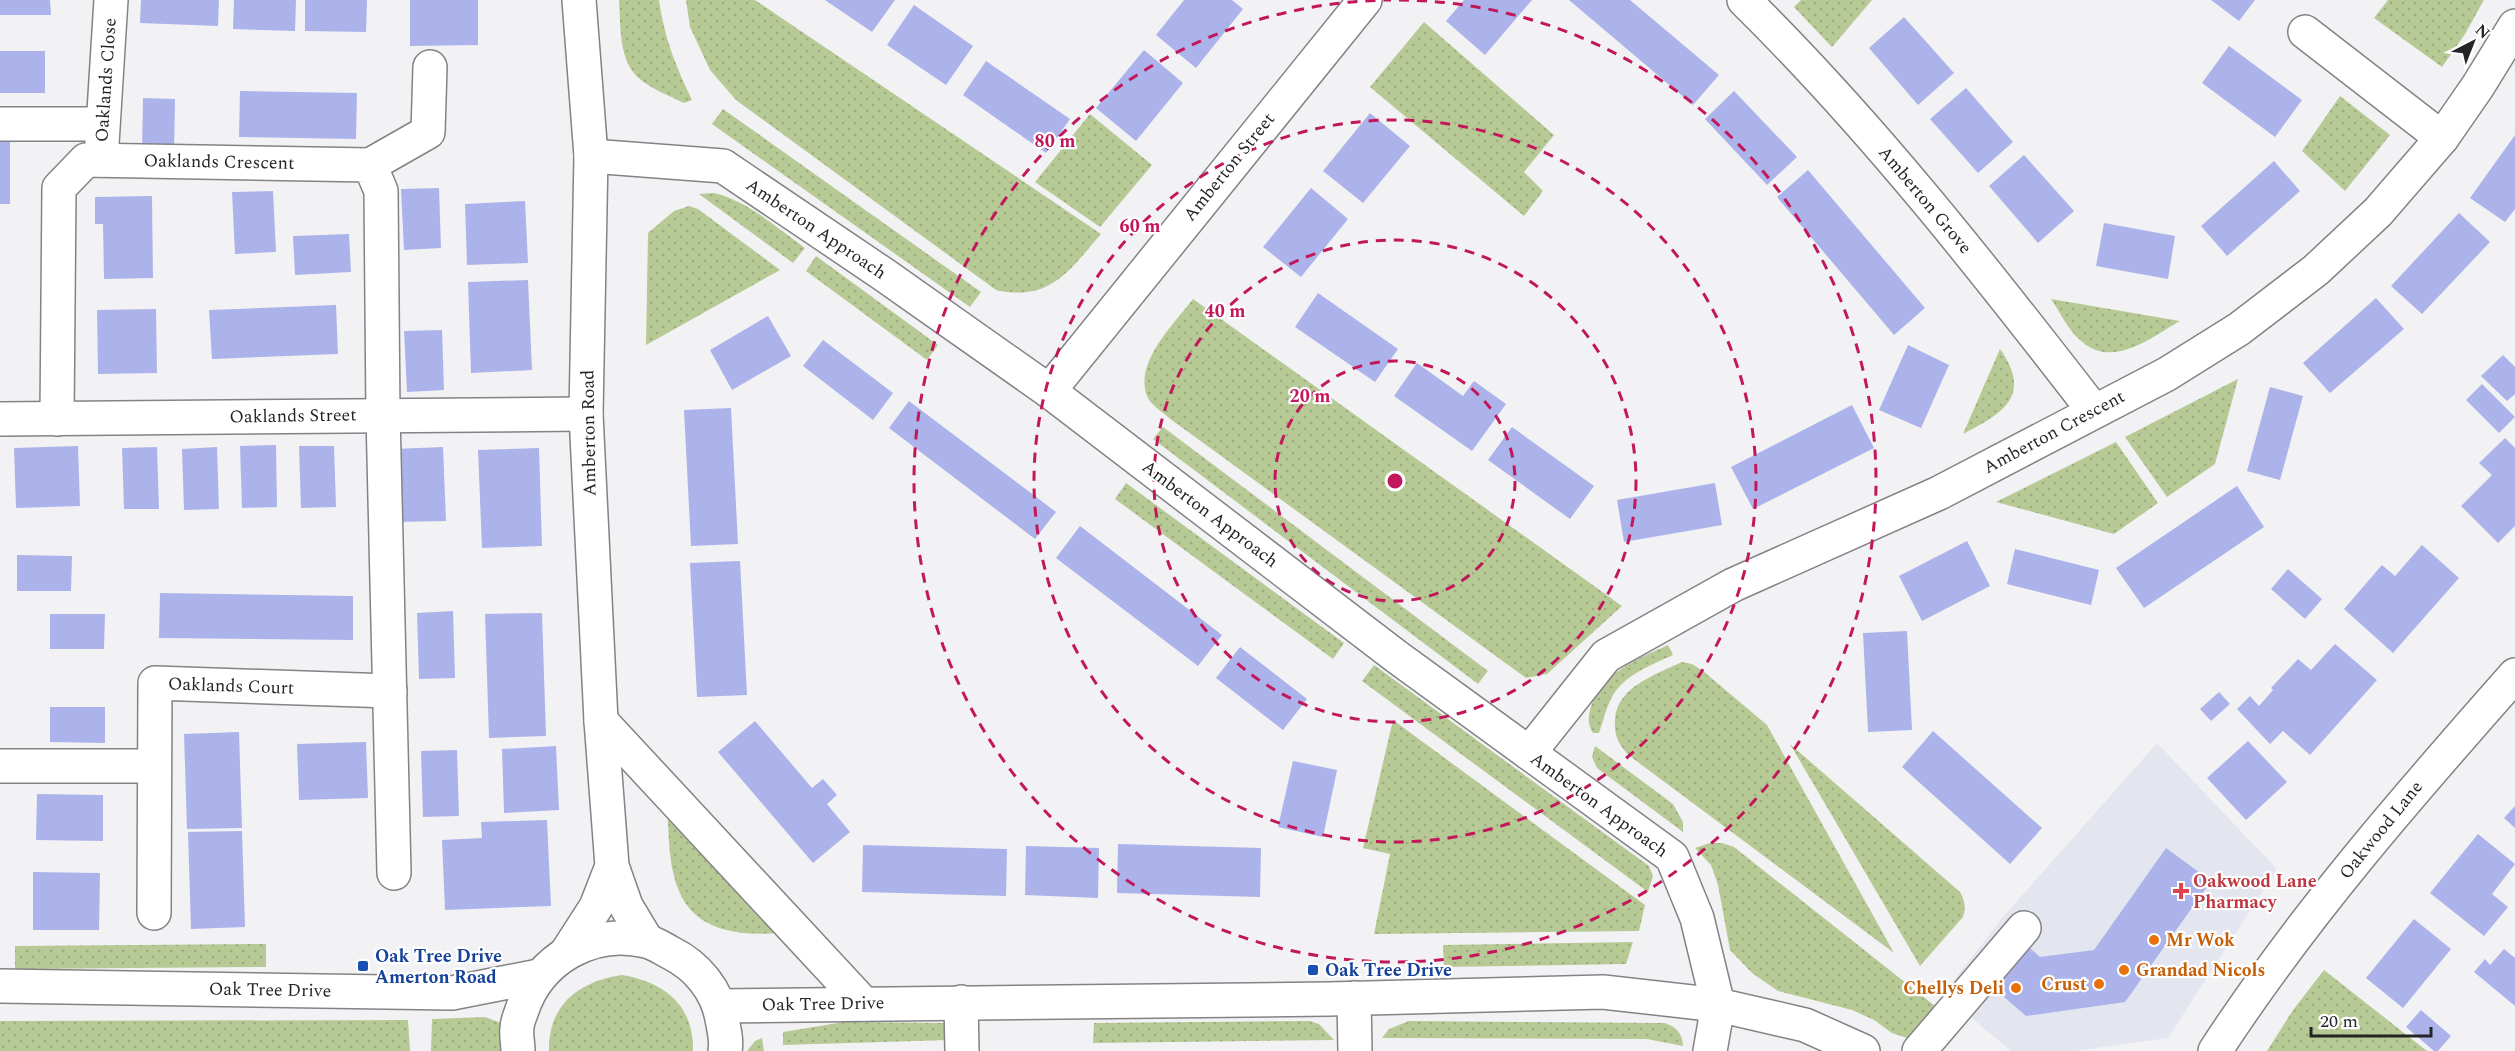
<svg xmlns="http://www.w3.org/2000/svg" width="2515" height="1051" font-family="Spectral,serif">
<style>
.built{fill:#e3e5ef}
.grass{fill:url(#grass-dots)}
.building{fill:#acb3ea}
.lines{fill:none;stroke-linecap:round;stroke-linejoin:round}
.minor-casing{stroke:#838386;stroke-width:36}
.minor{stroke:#fff;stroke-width:33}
.ring{fill:none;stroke:#c2185b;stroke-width:3;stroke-dasharray:10 8}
.health-dot{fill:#e0444e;stroke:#fff;stroke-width:2}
.food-dot{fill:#e8710a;stroke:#fff;stroke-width:2}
.transit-dot{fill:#1a4fb4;stroke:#fff;stroke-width:2}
.labels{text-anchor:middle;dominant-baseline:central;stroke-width:4.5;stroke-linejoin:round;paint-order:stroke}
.street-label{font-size:18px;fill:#252526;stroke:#fff}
.health-label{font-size:18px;font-weight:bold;fill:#be3a42;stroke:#fff;text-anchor:start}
.food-label{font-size:18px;font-weight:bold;fill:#c56008;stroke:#fff;text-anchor:start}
.transit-label{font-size:18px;font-weight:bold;fill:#164399;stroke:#fff;text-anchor:start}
.centre{fill:#c2185b;stroke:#fff;stroke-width:3}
.ring-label{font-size:18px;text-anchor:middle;font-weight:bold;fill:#c2185b;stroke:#fff;stroke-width:4.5;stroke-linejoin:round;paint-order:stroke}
</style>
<defs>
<pattern id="grass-dots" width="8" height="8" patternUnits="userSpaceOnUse" patternTransform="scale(1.5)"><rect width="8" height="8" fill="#b7ca95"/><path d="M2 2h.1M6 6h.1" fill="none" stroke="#9dad80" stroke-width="1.8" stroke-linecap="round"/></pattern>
</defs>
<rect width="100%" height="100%" fill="#f2f2f5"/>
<polygon class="built" points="2157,743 2277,869 2168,1038 2075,1051 2011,1051 1943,994 2004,916"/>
<g class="grass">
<path d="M 619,0 L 659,0 C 664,37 676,67 692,100 L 684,103 C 670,96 653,90 641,80 C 618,62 621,27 619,0 Z"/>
<path d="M 686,0 L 755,0 L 1101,234 C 1069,271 1050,302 996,290 L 736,100 L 710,70 L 690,27 Z"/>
<polygon points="1801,0 1872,0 1832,47 1794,7"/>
<polygon points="2388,0 2484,0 2465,34 2442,67 2374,18"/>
<polygon points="1424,22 1554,135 1524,172 1543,191 1524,216 1370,87"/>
<polygon points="2340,96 2390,135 2345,191 2302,151"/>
<polygon points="723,109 981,292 970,307 712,124"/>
<polygon points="1090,114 1152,165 1100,227 1035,182"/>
<path d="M 714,193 C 748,201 777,228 805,248 L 793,263 L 699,194 Z"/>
<polygon points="689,206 698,209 780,270 646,345 648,233 674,211"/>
<polygon points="816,256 938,345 927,360 806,271"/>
<path d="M 1193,299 L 1622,606 L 1547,674 L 1526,678 L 1169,418 C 1163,412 1151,405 1148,398 C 1132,364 1174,324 1193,299 Z"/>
<path d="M 2051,299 L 2180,321 C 2150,338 2112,370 2080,340 C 2068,330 2060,312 2051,299 Z"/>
<path d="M 2000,349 C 2033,396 2003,413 1963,434 Z"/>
<polygon points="2238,379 2215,464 2167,497 2125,437"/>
<polygon points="1163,427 1488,671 1478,684 1153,439"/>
<polygon points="2116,442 2158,503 2114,534 1996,502"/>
<polygon points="1126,483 1344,643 1333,659 1115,499"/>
<path d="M 1668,645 L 1673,655 C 1651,665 1624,675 1612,697 C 1606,708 1603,722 1599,733 L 1593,733 C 1588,725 1588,719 1590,710 C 1600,673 1637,659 1668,645 Z"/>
<path d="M 1682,662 L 1692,664 L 1703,671 L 1767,725 L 1894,953 L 1631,757 C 1619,746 1614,737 1615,720 C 1616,687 1657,674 1682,662 Z"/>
<polygon points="1374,665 1649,866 1653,876 1648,892 1362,681"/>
<polygon points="1393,720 1645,905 1639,931 1374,934 1390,854 1363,848"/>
<path d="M 1790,744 L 1960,892 C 1965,901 1966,908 1963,917 L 1920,966 Z"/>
<polygon points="1595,746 1673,804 1683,822 1683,832 1597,768 1592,757"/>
<path d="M 667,807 L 780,933 C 734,936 687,931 674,876 C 668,854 669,829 667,807 Z"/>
<polygon points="1710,843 1722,843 1734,847 1940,1010 1915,1037 1907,1038 1892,1033 1874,1020 1852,1010 1778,991 1752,973 1730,950 1718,885 1711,865 1695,848"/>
<polygon points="1633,942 1626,964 1444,967 1443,945"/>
<polygon points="266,944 266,967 15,969 15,946"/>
<polygon points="2324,970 2427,1051 2267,1051 2293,1010"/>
<path d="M 622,975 C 664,982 694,1005 693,1051 L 549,1051 C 548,1004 580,981 622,975 Z"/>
<polygon points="485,1017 501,1023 503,1051 431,1051 432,1019"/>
<polygon points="408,1020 410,1051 0,1051 0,1021"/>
<polygon points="1310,1021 1319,1024 1334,1040 1093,1043 1094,1023"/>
<path d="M 1409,1021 L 1665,1023 C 1676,1027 1683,1034 1683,1046 L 1647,1039 L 1382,1038 L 1389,1029 Z"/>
<polygon points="844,1022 945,1023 948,1040 783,1045 783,1032"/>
<polygon points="762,1038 764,1051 747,1051 755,1041"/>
</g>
<g class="building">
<polygon points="0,0 50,0 51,15 0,15"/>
<polygon points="141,0 219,0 218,26 140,23"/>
<polygon points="234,0 296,0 295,31 233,29"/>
<polygon points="305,0 367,0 366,32 305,31"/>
<polygon points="410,0 478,0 478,45 410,46"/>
<polygon points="825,0 895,0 872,32"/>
<polygon points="1184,0 1232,0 1243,9 1196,68 1156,35"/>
<polygon points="1464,0 1532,0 1485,55 1446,21"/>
<polygon points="1569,0 1630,0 1719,75 1693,105"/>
<polygon points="2211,0 2255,0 2239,21"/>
<polygon points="914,5 973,46 946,85 887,45"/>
<polygon points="1904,17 1954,73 1918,105 1869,48"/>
<polygon points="2229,46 2302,100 2275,137 2202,83"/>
<polygon points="1144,50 1183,83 1136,141 1096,108"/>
<rect x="0" y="51" width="45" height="42"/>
<polygon points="986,61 1070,119 1046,153 963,95"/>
<polygon points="1966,88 2013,142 1978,173 1930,119"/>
<polygon points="240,91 357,93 356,139 239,137"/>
<polygon points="1734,91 1797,157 1767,185 1705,119"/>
<polygon points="143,98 175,99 174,153 142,152"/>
<polygon points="1370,113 1410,146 1363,203 1323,171"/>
<polygon points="2515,135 2515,209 2505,222 2470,198"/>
<rect x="0" y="140" width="10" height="64"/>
<polygon points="2024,155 2074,211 2038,243 1989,186"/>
<polygon points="2274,161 2300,191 2227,256 2201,226"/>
<polygon points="1808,170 1925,308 1894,335 1777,197"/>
<polygon points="439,188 441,248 404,250 401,189"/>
<polygon points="1311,188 1348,219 1301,277 1263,247"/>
<polygon points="273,191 276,252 235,254 232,192"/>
<polygon points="152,196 153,278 104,279 103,224 95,224 95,197"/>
<polygon points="525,201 528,263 467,265 465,204"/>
<polygon points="2459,213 2490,242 2422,314 2391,286"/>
<polygon points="2104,223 2175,236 2168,279 2096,266"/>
<polygon points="349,234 351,272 295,275 293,236"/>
<polygon points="528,280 532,370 471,373 468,282"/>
<polygon points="1318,293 1398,349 1375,382 1295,327"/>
<polygon points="2376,298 2404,329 2330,393 2303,363"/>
<polygon points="336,305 338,354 212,359 209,310"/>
<polygon points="156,309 157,373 98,374 97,310"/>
<polygon points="768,316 791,356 732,390 710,350"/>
<polygon points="442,330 444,390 407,392 404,331"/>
<polygon points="823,340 893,393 873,420 803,366"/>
<polygon points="1908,345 1949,365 1921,428 1879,410"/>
<polygon points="2503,355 2515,367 2515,394 2507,401 2481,376"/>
<polygon points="1417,363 1463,396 1474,381 1506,404 1472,451 1394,396"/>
<polygon points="2482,384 2515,417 2499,433 2466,400"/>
<polygon points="2270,387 2303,396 2280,480 2247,471"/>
<polygon points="909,401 1056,512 1035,539 889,428"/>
<polygon points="1852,405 1874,448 1753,509 1731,467"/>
<polygon points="731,408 738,544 691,546 684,410"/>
<polygon points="1512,427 1594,486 1570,519 1488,460"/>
<polygon points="2505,438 2515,448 2515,526 2498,543 2461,506 2492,475 2479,463"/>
<polygon points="276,445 277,507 242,508 240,446"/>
<polygon points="78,446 80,506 16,508 14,448"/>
<polygon points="299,446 334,446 336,507 301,508"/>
<polygon points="157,447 159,509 124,509 122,448"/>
<polygon points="217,447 219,509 184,510 182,449"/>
<polygon points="443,447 446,521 395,522 393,449"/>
<polygon points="539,448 542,546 482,548 478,450"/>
<polygon points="1715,483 1722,525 1624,542 1617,500"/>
<polygon points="2237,486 2264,527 2144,608 2116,568"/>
<polygon points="1080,526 1222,635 1198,666 1056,558"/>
<polygon points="1967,541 1990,586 1922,621 1899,576"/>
<polygon points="2422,545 2459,578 2393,653 2344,609 2382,565 2395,576"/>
<polygon points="2015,549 2099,570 2091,605 2007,584"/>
<polygon points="17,555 72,556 71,591 17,591"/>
<polygon points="740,561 747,695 697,697 690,563"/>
<polygon points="2288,569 2322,599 2305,619 2271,589"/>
<polygon points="160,593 353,596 353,640 159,638"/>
<polygon points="453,611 455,678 419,679 417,613"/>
<polygon points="542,613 546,736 489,738 485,614"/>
<polygon points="50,614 105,614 104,649 50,649"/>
<polygon points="1907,631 1912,730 1868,732 1863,633"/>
<polygon points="2335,644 2377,680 2310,755 2283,731 2270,744 2237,709 2250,696 2259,706 2273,690 2271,688 2298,659 2311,670"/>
<polygon points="1240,647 1307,699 1283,730 1216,678"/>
<polygon points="2219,692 2230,704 2211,721 2200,709"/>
<polygon points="50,707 105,707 105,743 50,742"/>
<polygon points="755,721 812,788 823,779 837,795 827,804 850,832 813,863 718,752"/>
<polygon points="1933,731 2042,828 2010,864 1902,767"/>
<polygon points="239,732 242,828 187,829 184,734"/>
<polygon points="2248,741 2287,782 2246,820 2207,778"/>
<polygon points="366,742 368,798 299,800 297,744"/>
<polygon points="556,746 559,810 504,813 502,749"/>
<polygon points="457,750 459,816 423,817 421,751"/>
<polygon points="1293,761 1337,770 1323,837 1278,827"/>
<polygon points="37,794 103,795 103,841 36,840"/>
<polygon points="2515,806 2515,828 2504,818"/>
<polygon points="547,820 551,906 445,910 442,840 482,838 481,822"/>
<polygon points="242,831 245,927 191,929 188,832"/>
<polygon points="2478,834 2515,864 2492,894 2508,907 2484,936 2430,893"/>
<polygon points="1118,844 1261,848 1260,897 1117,893"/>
<polygon points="863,845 1007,849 1006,896 862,892"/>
<polygon points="1026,846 1099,848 1098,898 1025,895"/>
<polygon points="2166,848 2211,881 2125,1002 2026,1016 1988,983 2024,943 2040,957 2094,950"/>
<polygon points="33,872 100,873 99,930 33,930"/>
<polygon points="2414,919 2451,949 2403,1008 2366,978"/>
<polygon points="2504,949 2515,958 2515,1006 2474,972 2485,959 2490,965"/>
<polygon points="2421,1010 2451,1036 2438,1051 2434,1051 2406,1027"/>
</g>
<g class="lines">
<g class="minor-casing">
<g id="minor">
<polyline points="579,0 591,156 586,414 601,721 612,866 626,906 647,941"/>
<path d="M 1744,0 C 1872,126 1984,269 2094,411"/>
<polyline points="2305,32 2442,138"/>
<polyline points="0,124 102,124"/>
<polyline points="591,156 723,166 883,274 1049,391 1397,657 1672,857 1697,918 1718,1005 1710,1051"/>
<polyline points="101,160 111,0"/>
<polyline points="370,165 428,132 430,67"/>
<polyline points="1049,391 1365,0"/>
<polyline points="0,419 586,414"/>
<polyline points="57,419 59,188 86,160 370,165 381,191 383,415 394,873"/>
<polyline points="601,721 864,1004"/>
<polyline points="1529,753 1606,656 1733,585 1939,493 2167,374 2239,329 2316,270 2378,212 2442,138 2478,86 2515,26"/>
<polyline points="0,766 154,766"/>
<polyline points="154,913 155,683 390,691"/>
<polyline points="567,952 596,907 612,866"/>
<polyline points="0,986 452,993 539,976"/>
<polyline points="1354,998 1355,1051"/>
<polyline points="961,1002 962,1051"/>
<polyline points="720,1006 1329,999 1603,992 1718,1005 1805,1025 1863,1051"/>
<path d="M 518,1051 C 518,1044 516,1035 517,1028 C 517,1022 520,1016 522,1010 C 539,959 592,928 646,941 C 655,943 663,949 671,953 C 697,966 717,990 722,1019 C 724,1030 727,1040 725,1051"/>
<polyline points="1919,1051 2024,928"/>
<path d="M 2215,1051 C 2303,916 2409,795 2515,675"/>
</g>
</g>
<use href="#minor" class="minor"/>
</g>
<g class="ring">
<circle cx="1395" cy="481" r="120"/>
<circle cx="1395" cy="481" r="241"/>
<circle cx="1395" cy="481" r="361"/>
<path d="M1399 0A481 481 0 1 1 1391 0"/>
</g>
<path class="health-dot" d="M2178 882h6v6h6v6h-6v6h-6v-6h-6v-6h6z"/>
<g class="food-dot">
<circle cx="2154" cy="940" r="6"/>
<circle cx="2124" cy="970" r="6"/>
<circle cx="2099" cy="984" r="6"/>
<circle cx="2016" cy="988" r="6"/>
</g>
<g class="transit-dot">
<rect x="357" y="960" width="12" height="12" rx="3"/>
<rect x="1307" y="964" width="12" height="12" rx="3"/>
</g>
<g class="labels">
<g class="street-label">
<text transform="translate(106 80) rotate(-86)">Oaklands Close</text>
<text transform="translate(219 162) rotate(1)">Oaklands Crescent</text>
<text transform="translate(1229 167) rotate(-51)">Amberton Street</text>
<text transform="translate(1925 200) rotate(50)">Amberton Grove</text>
<text transform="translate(816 229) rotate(34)">Amberton Approach</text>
<text transform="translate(293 416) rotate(-1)">Oaklands Street</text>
<text transform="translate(2054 432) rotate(-28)">Amberton Crescent</text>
<text transform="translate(589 433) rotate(-91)">Amberton Road</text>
<text transform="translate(1210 514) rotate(37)">Amberton Approach</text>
<text transform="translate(231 686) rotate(2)">Oaklands Court</text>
<text transform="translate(1599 805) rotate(36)">Amberton Approach</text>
<text transform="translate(2381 830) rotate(-51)">Oakwood Lane</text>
<text transform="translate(270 990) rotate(1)">Oak Tree Drive</text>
<text transform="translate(823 1004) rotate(-1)">Oak Tree Drive</text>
</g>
<g class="health-label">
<text x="2193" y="881">Oakwood Lane<tspan x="2193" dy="21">Pharmacy</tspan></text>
</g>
<g class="food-label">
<text x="2166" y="940">Mr Wok</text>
<text x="2136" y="970">Grandad Nicols</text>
<text x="2087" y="984" text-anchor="end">Crust</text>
<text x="2004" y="988" text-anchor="end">Chellys Deli</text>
</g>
<g class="transit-label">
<text x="375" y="956">Oak Tree Drive<tspan x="375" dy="21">Amerton Road</tspan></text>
<text x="1325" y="970">Oak Tree Drive</text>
</g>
</g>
<circle cx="1395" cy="481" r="9" class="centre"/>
<g class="ring-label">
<text x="1055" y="147">80 m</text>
<text x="1140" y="232">60 m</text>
<text x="1225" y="317">40 m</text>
<text x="1310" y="402">20 m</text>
</g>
<g transform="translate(2473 42) rotate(42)" stroke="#ffffff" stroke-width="4.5" paint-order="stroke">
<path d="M0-4.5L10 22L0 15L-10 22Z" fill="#252526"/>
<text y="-9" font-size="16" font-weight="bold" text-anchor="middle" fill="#252526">N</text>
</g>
<path d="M2311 1027v9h120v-9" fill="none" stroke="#252526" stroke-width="3"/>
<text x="2320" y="1027" font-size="18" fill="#252526" stroke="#ffffff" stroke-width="4.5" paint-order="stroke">20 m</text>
</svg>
